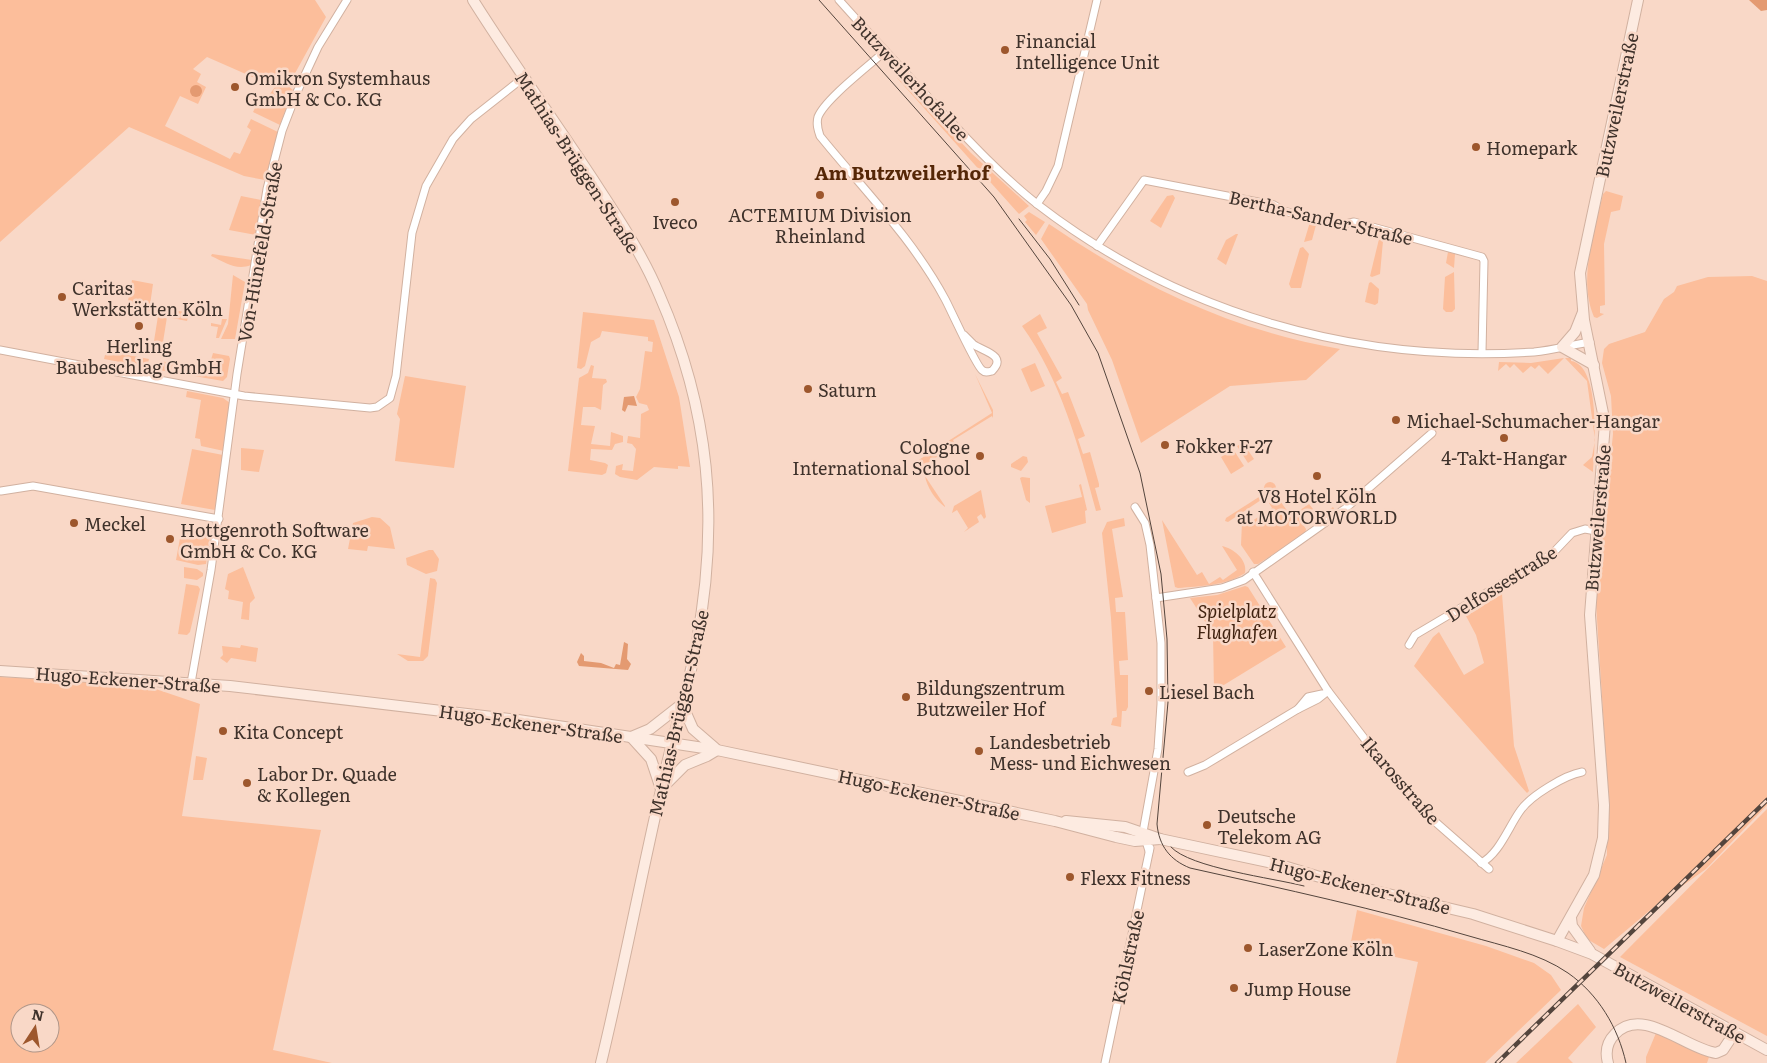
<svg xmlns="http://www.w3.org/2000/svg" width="1767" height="1063" font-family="Literata,serif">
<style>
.green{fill:#fcbe9b;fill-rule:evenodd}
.water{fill:#e49a71}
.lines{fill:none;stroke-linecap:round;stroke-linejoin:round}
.street-casing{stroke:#d1b1a0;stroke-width:9}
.secondary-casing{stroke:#d1b1a0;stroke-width:12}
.street{stroke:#fff;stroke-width:7}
.secondary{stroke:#fdebe1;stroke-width:10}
.tram{stroke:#54453d;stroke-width:1}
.rail-casing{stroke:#54453d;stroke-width:4.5}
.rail{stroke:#f9d8c7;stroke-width:2.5;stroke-dasharray:8;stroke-linecap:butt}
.poi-dot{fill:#9d572d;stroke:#f9d8c7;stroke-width:2}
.labels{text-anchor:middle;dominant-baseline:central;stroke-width:5;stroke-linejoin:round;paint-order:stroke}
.poi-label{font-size:18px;fill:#3f322b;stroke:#f9d8c7;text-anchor:start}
.street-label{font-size:18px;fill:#3f322b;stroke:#f9d8c7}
.park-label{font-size:18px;font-style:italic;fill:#402210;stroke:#f9d8c7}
.neighbourhood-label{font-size:19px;font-weight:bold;fill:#552707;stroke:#f9d8c7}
</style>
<rect width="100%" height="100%" fill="#f9d8c7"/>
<g class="green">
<polygon points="0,0 315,0 326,17 288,86 293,90 280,125 253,112 257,104 266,108 270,100 267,98 275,87 207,57 193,69 201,74 197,82 206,87 198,104 180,96 165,126 230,159 234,152 240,154 251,130 247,127 251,119 278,132 265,180 244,176 129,127 0,242"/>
<polygon points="900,76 971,153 1029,206 1019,214 897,78"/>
<path d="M 1606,191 L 1623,196 L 1620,210 L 1611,212 L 1604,244 L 1605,305 L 1600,306 L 1600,313 L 1604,314 L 1597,318 L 1594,317 C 1578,280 1594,232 1603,194 Z"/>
<polygon points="1173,195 1175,198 1161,228 1150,221 1167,196"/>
<polygon points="241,196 261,200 256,235 229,230"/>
<polygon points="1029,212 1045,222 1036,235 1025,222 1027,220 1024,216"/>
<polygon points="1310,222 1316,225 1312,240 1304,242"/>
<path d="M 1049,224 C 1140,286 1231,330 1340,349 L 1306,380 L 1230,386 L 1141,443 L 1112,360 L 1088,310 L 1087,304 L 1041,239 Z"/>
<polygon points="1236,234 1238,234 1226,265 1217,259 1226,240"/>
<polygon points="1379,239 1383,241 1380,274 1372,277 1370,276"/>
<polygon points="1303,247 1309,254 1301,288 1291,288 1289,284 1300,248"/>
<polygon points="1448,252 1455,254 1454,268 1446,263"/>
<path d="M 212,254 L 252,260 L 251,265 C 236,271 225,262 211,256 Z"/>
<polygon points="1454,272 1455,309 1452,312 1446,312 1443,309 1445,277"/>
<polygon points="233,275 245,282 235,339 221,339 228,324"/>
<polygon points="1752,276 1767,281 1767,805 1706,869 1661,901 1604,949 1587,939 1581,926 1584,908 1607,855 1607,775 1596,603 1613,434 1611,396 1602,363 1604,349 1609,344 1645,332 1664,299 1674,292 1677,286 1708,277"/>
<polygon points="132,280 153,284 150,305 189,313 187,321 167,317 163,342 154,341 158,316 107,306 107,303 127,306"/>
<polygon points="1371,282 1379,289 1378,303 1375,305 1365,302 1369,283"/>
<polygon points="583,312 654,320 679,397 690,467 678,466 678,469 654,467 637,480 620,477 615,474 616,466 623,464 622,470 633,471 636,449 632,444 627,443 628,436 640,438 641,414 649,410 647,405 639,403 636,397 640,389 645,351 652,352 653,342 648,341 648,337 602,331 600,337 591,342 585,366 581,369 577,368"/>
<path d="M 1040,314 L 1047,328 L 1037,333 L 1062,378 L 1056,382 L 1062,394 L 1068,392 L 1085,436 L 1078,439 L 1083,454 L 1090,452 L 1099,484 L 1099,487 L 1095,488 L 1101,510 L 1096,511 C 1079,447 1061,380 1022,326 Z"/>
<polygon points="222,319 227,319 219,338 216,338 218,327 211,326 211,323 221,325"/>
<polygon points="106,351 149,359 147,367 104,359"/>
<polygon points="213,353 229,356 230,359 227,377 223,381 159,370 160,361 199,368 200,365 209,367"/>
<polygon points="1564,358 1548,374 1539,365 1535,369 1531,366 1523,373 1514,364 1510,368 1506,364 1498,371 1499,362 1531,363"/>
<path d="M 1565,358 L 1571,358 L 1571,361 C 1601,365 1595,450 1593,472 L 1583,465 L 1592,457 L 1595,440 L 1587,381 Z"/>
<polygon points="1035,363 1045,386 1031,392 1021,369"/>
<polygon points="591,365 594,366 592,378 606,379 607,382 603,385 601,410 595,407 583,407 581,425 595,426 591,444 610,446 611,432 623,436 623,442 615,444 612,450 591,449 590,460 605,463 608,465 606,473 602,475 568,471 579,378 588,373"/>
<polygon points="975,374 993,410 993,418 992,416 953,440 956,447 951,442 954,449 950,443 946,445 949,449 920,468 917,476 914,463 992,413"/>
<polygon points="405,376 466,386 454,468 395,461 400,419 397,414"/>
<polygon points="187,391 223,398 230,403 224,451 201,446 200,439 195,438 201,400 186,397"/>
<polygon points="1243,443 1254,459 1248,463 1237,446"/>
<polygon points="241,448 264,450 259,472 241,470"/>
<polygon points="192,449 223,455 215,510 181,504"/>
<polygon points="1233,449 1244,466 1231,474 1221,457"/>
<polygon points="1023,456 1027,457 1028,462 1021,471 1011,467 1011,464"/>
<path d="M 925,476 L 945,506 L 945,507 C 935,500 927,487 925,476 Z"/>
<polygon points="1022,477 1030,478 1030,503 1026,500 1020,478"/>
<circle cx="1270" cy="488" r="6"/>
<polygon points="1081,484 1087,510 1085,511 1086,523 1052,533 1045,506 1082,497 1079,485"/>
<polygon points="981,490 986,517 984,519 981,514 977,517 979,522 964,532 968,528 957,510 952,513 954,506"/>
<polygon points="1275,494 1291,516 1309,504 1313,509 1299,519 1306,529 1305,534 1258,564 1254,564 1241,545 1242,522 1249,517 1252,521 1272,508 1269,503 1273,501 1271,498"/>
<polygon points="1262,495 1264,496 1264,498 1228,522 1225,521 1226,518"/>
<polygon points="1333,507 1336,512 1318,526 1310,523 1313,517 1316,520"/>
<polygon points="372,517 380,518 390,527 395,549 368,546 367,551 348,549 353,523"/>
<polygon points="1124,518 1125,526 1112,529 1123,597 1115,598 1116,612 1125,612 1128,660 1119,661 1120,675 1128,675 1128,707 1126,711 1122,711 1121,727 1111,725 1113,718 1117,717 1111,618 1102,533 1107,522"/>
<path d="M 1162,520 L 1197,575 L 1202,572 L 1209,584 L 1220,577 L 1223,580 L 1237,570 L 1222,546 C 1232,548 1248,559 1245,573 C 1226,586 1200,586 1178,588 L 1175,587 Z"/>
<polygon points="182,527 211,531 206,564 198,565 176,560"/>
<polygon points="429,550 433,550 439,559 437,571 426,574 407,565 406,558"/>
<polygon points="184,567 197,569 203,573 203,576 197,580 184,578"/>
<polygon points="243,567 255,598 250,603 249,620 241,619 243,602 228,599 229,591 225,589 228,574"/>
<polygon points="430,578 435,579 437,583 428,656 423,661 408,661 397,654 420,657"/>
<polygon points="186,584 198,586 200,589 190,632 187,635 178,634"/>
<polygon points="1245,586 1248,587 1286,647 1214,691 1213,634 1190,598 1217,595"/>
<polygon points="1502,594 1514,746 1529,791 1527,793 1414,666 1433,637 1439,632 1464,675 1484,663 1476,635 1466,616"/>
<polygon points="241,645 258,648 256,662 231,658 227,663 220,658 223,655 222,646 240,648"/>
<path d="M 0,677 L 81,681 L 122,687 L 144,685 L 200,704 L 182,816 L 321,830 L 273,1050 L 332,1063 L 0,1063 ZM 20,1013 L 50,1013 L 50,1043 L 20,1043 Z"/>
<polygon points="196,756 207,758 203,780 193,780"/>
<polygon points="1767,809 1767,1036 1620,957"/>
<polygon points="1357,910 1486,946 1534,963 1551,975 1561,990 1485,1063 1396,1063 1418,962 1350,947"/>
<polygon points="1578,1004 1596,1027 1568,1058 1573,1063 1516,1063"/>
<polygon points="1656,1033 1709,1057 1707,1063 1646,1063 1646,1057"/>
</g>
<g class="water">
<polygon points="1749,0 1767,0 1767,10 1761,11"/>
<circle cx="196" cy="91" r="6"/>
<polygon points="634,396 637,406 628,405 625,412 622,410 624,397"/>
<polygon points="624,642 628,644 627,659 631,664 628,670 579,666 577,662 581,653 584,656 584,661 601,663 614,668 616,664 620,665"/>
</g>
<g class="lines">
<g class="street-casing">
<g id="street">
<path d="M 839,0 C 872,37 906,73 940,110 C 971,143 1002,176 1037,204 C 1178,313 1356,364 1534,352 C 1553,350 1571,345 1590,342"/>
<path d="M 885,51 C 869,66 825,99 818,117 C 816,124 818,130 820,136 C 863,189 913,239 945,299 C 951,310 976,366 982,370 C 985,373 988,372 992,371 C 1008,355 982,351 973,344 C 970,341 967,338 964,335"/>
<polyline points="1037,204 1046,191 1058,166 1097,0"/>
<polyline points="1097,246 1144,180 1274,205 1284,211 1341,225 1354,222 1482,257 1484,261 1482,352"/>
<polyline points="0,350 244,396 370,408 377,407 390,398 396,376 412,233 426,186 453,139 471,119 523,78"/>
<polyline points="1,491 33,486 219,519"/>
<polyline points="1135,507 1145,523 1150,545 1161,643 1161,704 1158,749 1143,832 1149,851"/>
<polyline points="1253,572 1328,691 1380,759 1432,819 1489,869"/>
<polyline points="1156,598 1222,588 1244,580 1346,508 1432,433"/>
<polyline points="1409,645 1415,635 1552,554 1572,533 1585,529 1596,531"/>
<polyline points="191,683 211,570 237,374 267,189 282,131 297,92 318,47 347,0"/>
<polyline points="1298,709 1308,697 1322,694"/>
<polyline points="1188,772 1205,765 1298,709 1318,699 1328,691"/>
<path d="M 1481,863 C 1499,854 1508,828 1520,811 C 1530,796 1565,775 1582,772"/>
<polyline points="1105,1063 1150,848"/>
</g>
</g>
<g class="secondary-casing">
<g id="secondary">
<path d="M 473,0 C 512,62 554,120 594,181 C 617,217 642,253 659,294 C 710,410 720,521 696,646 C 687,694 671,741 661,790 C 640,881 623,972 601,1063"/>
<polyline points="1583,312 1575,332 1562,347 1594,365"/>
<polyline points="0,671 230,686 518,720 717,750 1055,821 1116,837 1135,841 1160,839"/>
<polyline points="682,704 693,729 715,748"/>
<polyline points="631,737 651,759 661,789"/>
<polyline points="631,737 650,729 682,704"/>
<polyline points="661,789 685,765 707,756 717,750"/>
<polyline points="1066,821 1125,827 1160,839 1277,864 1333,881 1473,914 1557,941 1592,954 1767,1050"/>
<polyline points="1571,918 1572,926 1590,951"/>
<polyline points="1557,941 1594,875 1603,838 1604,805 1590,615 1605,423 1584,320 1580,273 1638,0"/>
<path d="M 1608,1063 C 1605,1052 1607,1042 1615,1034 C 1642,1005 1686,1049 1716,1053 L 1723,1050 L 1735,1032"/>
</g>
</g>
<use href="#street" class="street"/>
<use href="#secondary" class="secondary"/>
<g class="tram">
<path d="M 819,0 L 994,197 L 1071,305 L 1098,353 L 1140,473 L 1161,574 L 1167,639 L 1168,702 L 1157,824 C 1159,846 1170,860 1190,868 C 1284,889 1377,909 1469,936 C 1503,946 1539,953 1568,973 C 1598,994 1618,1027 1626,1063"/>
<polyline points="1019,219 1050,259 1079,305"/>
<path d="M 1171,847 C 1190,868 1273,878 1304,886"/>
</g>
<g class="rail-casing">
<polyline id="rail" points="1497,1063 1767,800"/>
</g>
<use href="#rail" class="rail"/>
</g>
<g class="poi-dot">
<circle cx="1005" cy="50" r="5"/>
<circle cx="235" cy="87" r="5"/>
<circle cx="1476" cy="147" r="5"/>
<circle cx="820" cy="195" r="5"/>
<circle cx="675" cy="202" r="5"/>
<circle cx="62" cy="297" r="5"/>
<circle cx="139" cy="326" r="5"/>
<circle cx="808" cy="389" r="5"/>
<circle cx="1396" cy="420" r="5"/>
<circle cx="1504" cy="438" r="5"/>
<circle cx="1165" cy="445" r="5"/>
<circle cx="980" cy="456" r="5"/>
<circle cx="1317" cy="476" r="5"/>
<circle cx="74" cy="523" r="5"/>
<circle cx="170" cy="539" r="5"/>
<circle cx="1149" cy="691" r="5"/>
<circle cx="906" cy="697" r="5"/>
<circle cx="223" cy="731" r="5"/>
<circle cx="979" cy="751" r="5"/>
<circle cx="247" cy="783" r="5"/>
<circle cx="1207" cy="825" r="5"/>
<circle cx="1070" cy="877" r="5"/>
<circle cx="1248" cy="948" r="5"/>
<circle cx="1234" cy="988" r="5"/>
</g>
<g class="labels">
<g class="poi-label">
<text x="1015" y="40">Financial<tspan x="1015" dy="21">Intelligence Unit</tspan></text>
<text x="245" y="77">Omikron Systemhaus<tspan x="245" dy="21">GmbH &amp; Co. KG</tspan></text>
<text x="1486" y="147">Homepark</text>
<text x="820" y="214" text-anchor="middle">ACTEMIUM Division<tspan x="820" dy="21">Rheinland</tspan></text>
<text x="675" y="221" text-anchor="middle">Iveco</text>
<text x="72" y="287">Caritas<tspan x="72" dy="21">Werkstätten Köln</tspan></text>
<text x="139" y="345" text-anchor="middle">Herling<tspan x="139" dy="21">Baubeschlag GmbH</tspan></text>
<text x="818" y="389">Saturn</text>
<text x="1406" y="420">Michael-Schumacher-Hangar</text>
<text x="1175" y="445">Fokker F-27</text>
<text x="970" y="446" text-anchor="end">Cologne<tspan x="970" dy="21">International School</tspan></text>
<text x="1504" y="457" text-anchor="middle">4-Takt-Hangar</text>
<text x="1317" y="495" text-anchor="middle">V8 Hotel Köln<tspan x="1317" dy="21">at MOTORWORLD</tspan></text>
<text x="84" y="523">Meckel</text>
<text x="180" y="529">Hottgenroth Software<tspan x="180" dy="21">GmbH &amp; Co. KG</tspan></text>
<text x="916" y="687">Bildungszentrum<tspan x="916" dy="21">Butzweiler Hof</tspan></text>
<text x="1159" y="691">Liesel Bach</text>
<text x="233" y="731">Kita Concept</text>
<text x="989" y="741">Landesbetrieb<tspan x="989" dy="21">Mess- und Eichwesen</tspan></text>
<text x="257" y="773">Labor Dr. Quade<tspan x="257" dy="21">&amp; Kollegen</tspan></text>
<text x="1217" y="815">Deutsche<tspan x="1217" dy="21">Telekom AG</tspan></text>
<text x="1080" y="877">Flexx Fitness</text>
<text x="1258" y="948">LaserZone Köln</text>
<text x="1244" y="988">Jump House</text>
</g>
<g class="street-label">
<text transform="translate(911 78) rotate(47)">Butzweilerhofallee</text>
<text transform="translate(1616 105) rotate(-78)">Butzweilerstraße</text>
<text transform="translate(578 162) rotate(57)">Mathias-Brüggen-Straße</text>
<text transform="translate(1321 217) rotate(13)">Bertha-Sander-Straße</text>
<text transform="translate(259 252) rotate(-80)">Von-Hünefeld-Straße</text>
<text transform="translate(1597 518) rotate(-85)">Butzweilerstraße</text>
<text transform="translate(1501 583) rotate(-32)">Delfossestraße</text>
<text transform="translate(128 679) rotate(4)">Hugo-Eckener-Straße</text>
<text transform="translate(678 713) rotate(-77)">Mathias-Brüggen-Straße</text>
<text transform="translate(531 723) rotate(8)">Hugo-Eckener-Straße</text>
<text transform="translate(1401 780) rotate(49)">Ikarosstraße</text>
<text transform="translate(929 794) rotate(12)">Hugo-Eckener-Straße</text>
<text transform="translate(1360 885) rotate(14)">Hugo-Eckener-Straße</text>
<text transform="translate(1127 957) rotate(-78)">Köhlstraße</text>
<text transform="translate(1680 1002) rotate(29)">Butzweilerstraße</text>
</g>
<g class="park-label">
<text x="1237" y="610">Spielplatz<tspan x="1237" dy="21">Flughafen</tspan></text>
</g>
<g class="neighbourhood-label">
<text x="902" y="172">Am Butzweilerhof</text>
</g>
</g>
<g transform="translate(35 1028) rotate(12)"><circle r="24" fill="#f9d8c7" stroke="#af9689"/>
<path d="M0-4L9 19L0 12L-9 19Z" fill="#9d572d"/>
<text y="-8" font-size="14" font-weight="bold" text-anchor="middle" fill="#3f322b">N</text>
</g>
</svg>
